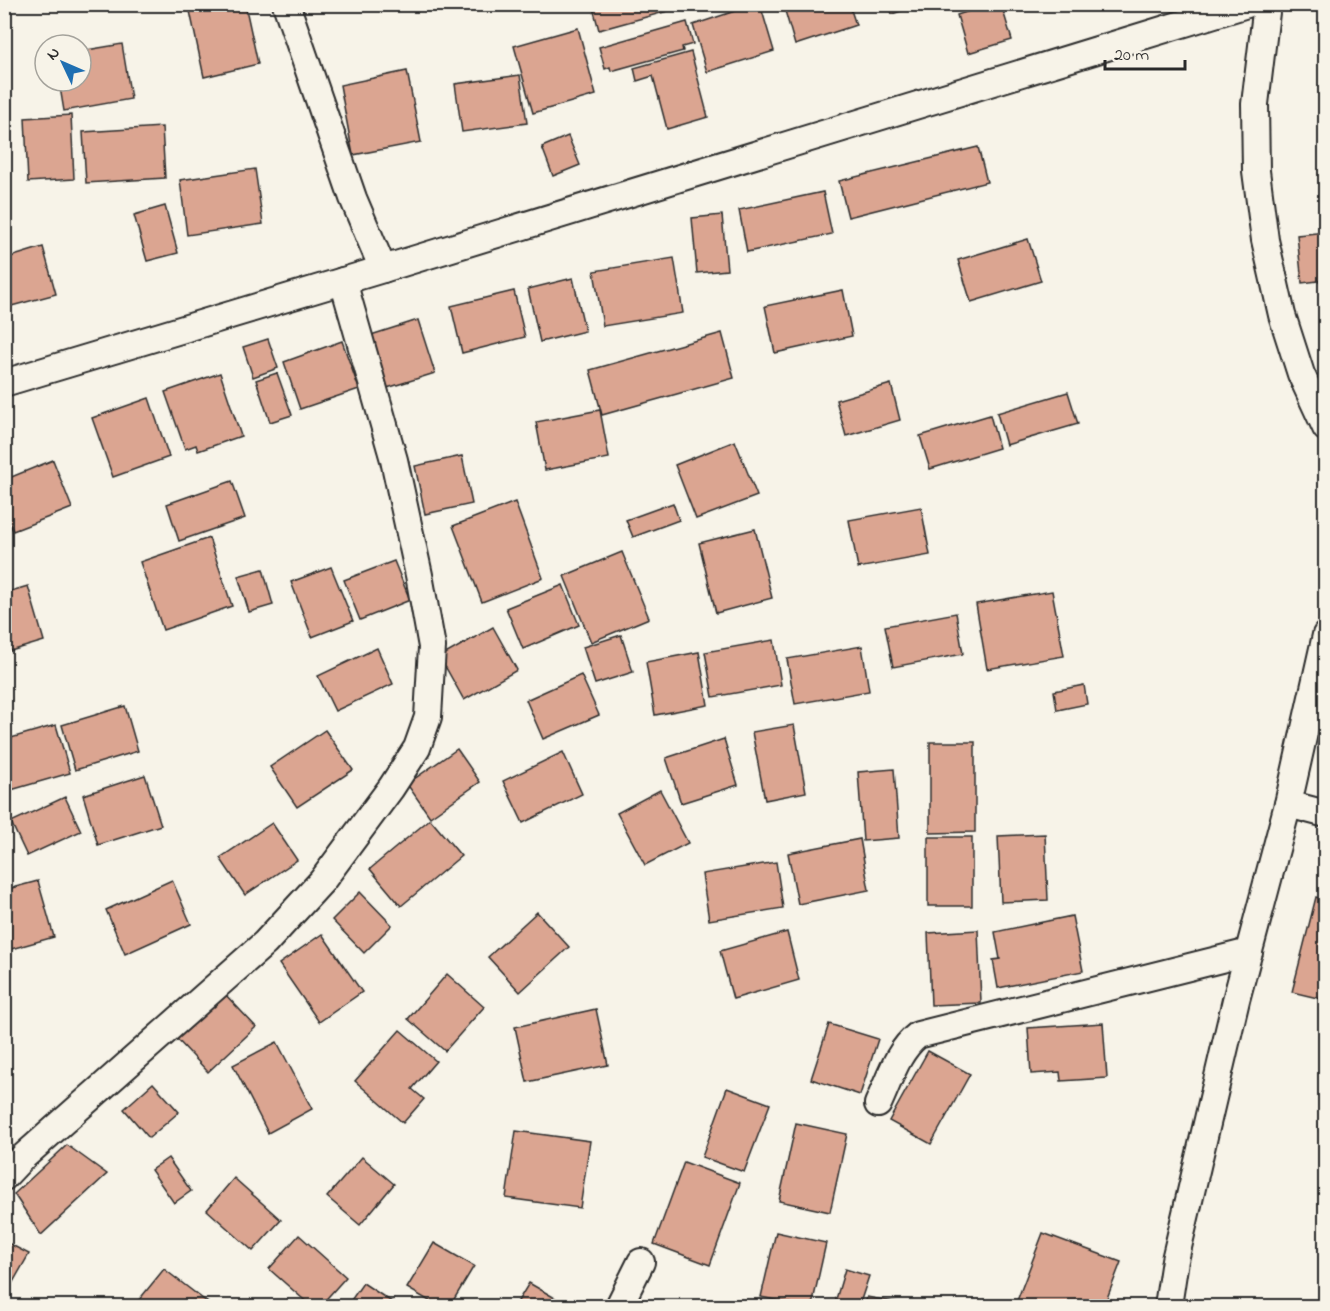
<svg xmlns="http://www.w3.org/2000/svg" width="1330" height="1311" font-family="'Indie Flower',sans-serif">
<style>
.building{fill:#dba591;stroke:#2b2b2b;stroke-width:1.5}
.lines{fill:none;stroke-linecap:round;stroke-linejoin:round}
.minor-casing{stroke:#2b2b2b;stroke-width:30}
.minor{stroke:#f7f3e8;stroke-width:26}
</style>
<rect width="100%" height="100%" fill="#f7f3e8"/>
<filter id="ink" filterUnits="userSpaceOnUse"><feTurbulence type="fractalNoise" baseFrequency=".0167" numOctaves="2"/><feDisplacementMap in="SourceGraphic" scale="12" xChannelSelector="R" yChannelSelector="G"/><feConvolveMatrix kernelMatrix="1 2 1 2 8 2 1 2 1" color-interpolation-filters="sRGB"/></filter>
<g filter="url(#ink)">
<g class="building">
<polygon points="216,4 245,4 258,64 204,77 190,11"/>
<polygon points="592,4 666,4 668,11 599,30"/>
<polygon points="756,4 760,4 774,51 707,72 693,25"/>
<polygon points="783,4 849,4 856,25 795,45"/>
<polygon points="889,4 922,4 892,14"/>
<polygon points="991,4 1001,4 1012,40 968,53 957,15"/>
<polygon points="687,22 693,44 682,47 683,51 611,71 610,67 605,69 599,47"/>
<polygon points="578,28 596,95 533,113 514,46"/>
<polygon points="122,44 131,99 64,111 59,81 81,81 81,51"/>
<polygon points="691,52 708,117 667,129 653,76 637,81 634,68"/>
<polygon points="407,71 421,142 353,155 340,85"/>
<polygon points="520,75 527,123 462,132 455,84"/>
<polygon points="71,115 74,179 28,182 25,118"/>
<polygon points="162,127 165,178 86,183 83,132"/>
<polygon points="568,136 580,165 553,176 542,147"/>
<polygon points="978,147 987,182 848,217 839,181"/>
<polygon points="255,169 263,224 187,235 180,180"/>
<polygon points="823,192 832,234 747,252 739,210"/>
<polygon points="165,206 178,253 147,261 134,215"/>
<polygon points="722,215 727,270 697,273 692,218"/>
<polygon points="1326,232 1326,280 1302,283 1297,235"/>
<polygon points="1028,239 1041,281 971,302 958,260"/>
<polygon points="43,247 56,294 4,308 4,259"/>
<polygon points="674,258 683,313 603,326 594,271"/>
<polygon points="573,278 585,331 540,342 528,289"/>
<polygon points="843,290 852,336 775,353 765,306"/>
<polygon points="514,291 525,337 462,353 451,306"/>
<polygon points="418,320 435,373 387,388 371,335"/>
<polygon points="722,333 734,378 602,415 590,370"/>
<polygon points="268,339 278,368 253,377 243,347"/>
<polygon points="342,341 359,389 300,409 284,362"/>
<polygon points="220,373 241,436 198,451 196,445 185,449 165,392"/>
<polygon points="277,373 292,415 270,422 256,380"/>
<polygon points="891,384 900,420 846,436 836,400"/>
<polygon points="1068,392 1078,424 1006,445 997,413"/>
<polygon points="149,398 169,457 113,477 92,418"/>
<polygon points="600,410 609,458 545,470 536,422"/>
<polygon points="990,415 999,448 930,469 920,436"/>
<polygon points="735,441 757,496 696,519 675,465"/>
<polygon points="462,456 472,504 425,514 415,466"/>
<polygon points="53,460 72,508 13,531 4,509 4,480"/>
<polygon points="232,481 245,518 179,541 167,504"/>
<polygon points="515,502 543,578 482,602 453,526"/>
<polygon points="673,503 679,520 633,537 626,520"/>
<polygon points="921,507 930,555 858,568 849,520"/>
<polygon points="755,529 772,598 716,613 699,543"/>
<polygon points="209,538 232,606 163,630 140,562"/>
<polygon points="622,552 649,618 591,642 564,576"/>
<polygon points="394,561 410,600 360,620 344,580"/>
<polygon points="331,567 353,621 312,637 291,582"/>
<polygon points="263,569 273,605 249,612 238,576"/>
<polygon points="563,585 579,625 523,649 506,608"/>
<polygon points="28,586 44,641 4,653 4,593"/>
<polygon points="1052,591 1064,656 987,669 976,604"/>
<polygon points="956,613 963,654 893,667 885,626"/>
<polygon points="493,627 517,670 464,700 440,657"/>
<polygon points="621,635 633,672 595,684 583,647"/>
<polygon points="774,640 781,685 713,697 705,652"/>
<polygon points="862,646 869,691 795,704 787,659"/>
<polygon points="377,648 393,684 335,711 318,676"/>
<polygon points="699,652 708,705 655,715 646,662"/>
<polygon points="581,675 599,715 543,739 526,700"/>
<polygon points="1084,685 1087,704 1057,710 1054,691"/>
<polygon points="125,706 138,751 75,770 62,725"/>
<polygon points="56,725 70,773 4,792 4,740"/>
<polygon points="794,725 806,792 765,800 752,732"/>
<polygon points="325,730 353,770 297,807 270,767"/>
<polygon points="724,739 738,785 681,803 666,758"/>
<polygon points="930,742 975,742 975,832 930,833"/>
<polygon points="457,749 480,782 430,817 407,784"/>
<polygon points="563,752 582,794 523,823 503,781"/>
<polygon points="894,769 899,838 863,841 858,772"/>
<polygon points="145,775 161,825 98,845 83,795"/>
<polygon points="660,790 688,843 645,865 617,813"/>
<polygon points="65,797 81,831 27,856 11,822"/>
<polygon points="430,819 461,856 401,906 370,869"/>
<polygon points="272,823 297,860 245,895 220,858"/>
<polygon points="1045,834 1048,900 1001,902 998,836"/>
<rect x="928" y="837" width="44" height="69"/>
<polygon points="860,839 869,890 798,904 788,853"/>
<polygon points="776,862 783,908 709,920 702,874"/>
<polygon points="172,880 191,924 125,954 106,910"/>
<polygon points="38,881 54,937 4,951 4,890"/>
<polygon points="360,892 392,925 364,953 332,920"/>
<polygon points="1316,897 1326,900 1326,1000 1292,992"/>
<polygon points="537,912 569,947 520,992 488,957"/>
<polygon points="1072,916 1083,971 998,988 993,960 1000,959 995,932"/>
<polygon points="978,930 981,1003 931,1005 928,933"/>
<polygon points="787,932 799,980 733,999 720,951"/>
<polygon points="322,934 362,992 319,1022 279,964"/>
<polygon points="447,974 484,1007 445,1051 408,1019"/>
<polygon points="223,992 256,1027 208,1072 175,1037"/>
<polygon points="596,1009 608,1065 527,1082 515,1027"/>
<polygon points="1103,1023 1107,1078 1061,1081 1060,1072 1031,1074 1028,1028"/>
<polygon points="829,1024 878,1039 860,1095 811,1079"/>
<polygon points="400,1030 436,1061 412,1089 424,1099 403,1123 355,1081"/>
<polygon points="277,1042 312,1109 268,1133 233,1065"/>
<polygon points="928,1051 970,1074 931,1144 889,1121"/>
<polygon points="153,1083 179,1112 149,1138 124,1109"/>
<polygon points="1326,1086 1326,1132 1319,1131"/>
<polygon points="727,1088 770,1104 744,1172 702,1157"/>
<polygon points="796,1123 847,1134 830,1212 779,1201"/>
<polygon points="516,1131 590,1141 580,1208 506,1198"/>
<polygon points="67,1145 107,1174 41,1235 14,1194"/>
<polygon points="362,1157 394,1184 360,1225 327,1197"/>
<polygon points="168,1158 191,1191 174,1203 151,1170"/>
<polygon points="684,1162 740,1183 710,1265 654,1244"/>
<polygon points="234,1178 281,1220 253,1251 207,1210"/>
<polygon points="776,1232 826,1243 812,1306 802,1306 761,1297"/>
<polygon points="1043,1233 1121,1262 1104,1306 1015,1306"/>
<polygon points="299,1235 346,1277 320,1306 311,1306 269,1269"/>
<polygon points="4,1241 29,1254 4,1298"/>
<polygon points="434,1243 474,1266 450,1306 438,1306 407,1288"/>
<polygon points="164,1269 212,1306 134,1306"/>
<polygon points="845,1269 869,1276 859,1306 834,1306"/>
<polygon points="363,1283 398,1306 347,1306"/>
<polygon points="529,1283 569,1306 515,1306"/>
<polygon points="867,1297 915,1306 864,1306"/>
</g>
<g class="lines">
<g class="minor-casing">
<g id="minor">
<polyline points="286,4 353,198 383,269"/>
<polyline points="1267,4 1255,104 1256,171 1265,240 1282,315 1301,374 1326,428"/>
<polyline points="4,383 383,269 1247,4"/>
<polyline points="1288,804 1326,814"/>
<path d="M 878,1104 C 889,1081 897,1051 918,1035 L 1249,952"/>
<polyline points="4,1177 22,1158 265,943 322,881 391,788 417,748 428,717 432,647 419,575 394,460 343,281"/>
<polyline points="619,1306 641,1262"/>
<polyline points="1168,1306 1175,1260 1236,1000 1288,804 1326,635"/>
</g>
</g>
<use href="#minor" class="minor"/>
</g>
</g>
<rect width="1330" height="1311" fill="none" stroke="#f7f3e8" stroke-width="24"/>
<rect x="12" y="12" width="1306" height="1287" fill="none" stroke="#2b2b2b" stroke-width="2" filter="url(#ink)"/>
<g transform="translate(63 63) rotate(314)"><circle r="28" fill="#f7f3e8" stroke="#a5a39c" stroke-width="1.5"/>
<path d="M0-4.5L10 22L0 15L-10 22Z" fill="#1f6fb2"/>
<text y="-9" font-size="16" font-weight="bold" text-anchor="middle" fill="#2b2b2b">N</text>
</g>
<path d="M1105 60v9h80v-9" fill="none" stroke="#2b2b2b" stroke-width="3"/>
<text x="1114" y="60" font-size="18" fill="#2b2b2b" stroke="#f7f3e8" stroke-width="4.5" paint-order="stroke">20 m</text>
</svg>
